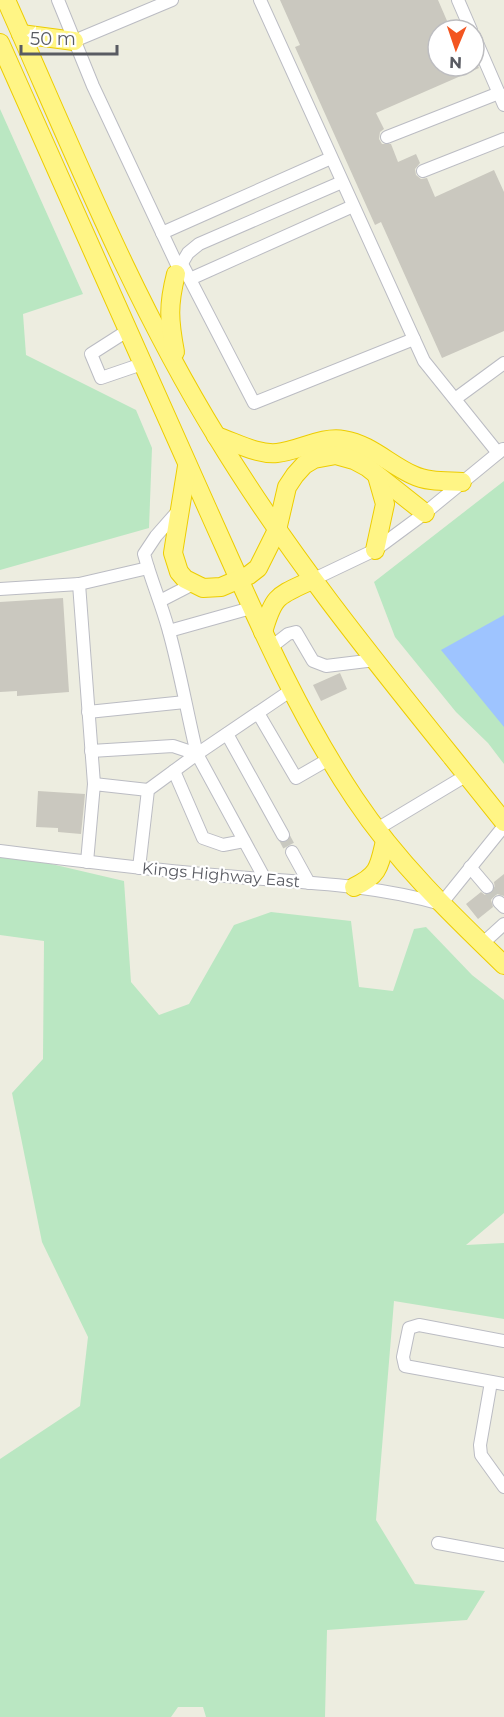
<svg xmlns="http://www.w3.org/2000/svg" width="504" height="1717" font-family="Montserrat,sans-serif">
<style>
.green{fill:#bae7c2}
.water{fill:#9ec4ff}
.building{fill:#cac8bf}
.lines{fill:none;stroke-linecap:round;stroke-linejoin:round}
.minor-tunnel{stroke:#c8c8c0;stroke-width:12;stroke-dasharray:12 6;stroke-linecap:butt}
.minor-casing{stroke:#bbbcc3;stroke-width:14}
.highway-casing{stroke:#edcd00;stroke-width:20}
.minor{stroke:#fff;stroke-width:12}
.highway{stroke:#fff585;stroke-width:18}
.labels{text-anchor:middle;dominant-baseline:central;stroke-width:4.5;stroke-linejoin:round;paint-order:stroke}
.street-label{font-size:16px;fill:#595b62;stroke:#fff}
</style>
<rect width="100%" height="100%" fill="#edede0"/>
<g class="green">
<polygon points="0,109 83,294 23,314 26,355 136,410 152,448 149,528 0,570"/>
<polygon points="504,481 504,764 488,743 456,712 395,637 374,582"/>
<polygon points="0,852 124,881 131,982 159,1015 189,1004 234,925 271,912 351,921 359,987 393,991 414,929 426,927 472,975 504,1000 504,1213 466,1245 504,1243 504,1319 394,1301 376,1520 415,1584 485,1591 467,1620 327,1630 325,1717 206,1717 203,1707 178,1707 171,1717 0,1717 0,1459 80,1406 88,1337 42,1242 12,1093 43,1059 44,941 0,935"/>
</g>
<polygon class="water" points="504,615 504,727 441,650"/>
<g class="building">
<polygon points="280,0 438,0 451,30 438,30 438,66 478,66 479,68 376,113 384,129 380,132 379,139 382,144 391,144 398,162 416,154 420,163 415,169 416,175 421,179 427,178 435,197 494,170 504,192 504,331 442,358 381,222 375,225 295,47 300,45"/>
<polygon points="63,598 69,692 17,696 17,691 0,692 0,602"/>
<polygon points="340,673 347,689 321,701 313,685"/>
<polygon points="38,791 85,794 81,834 58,832 58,828 36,827"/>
<polygon points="504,874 504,896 497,894 494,896 491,900 493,907 478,919 466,904 481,892 485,895 492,894 495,889 494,882"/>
</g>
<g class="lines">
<g class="minor-tunnel">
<polyline points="283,835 292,852"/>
<polyline points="487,887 499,902"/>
</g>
<g class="minor-casing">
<g id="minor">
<polyline points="58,0 93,86 179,269"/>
<polyline points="260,0 424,361 498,453"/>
<polyline points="458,0 471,30"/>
<polyline points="474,36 504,105"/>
<polyline points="74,41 172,0"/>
<polyline points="387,137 499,93"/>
<polyline points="423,171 504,139"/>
<polyline points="162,233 331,158"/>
<polyline points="182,264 254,403 414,339"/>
<polyline points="178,270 188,253 199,244 342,182"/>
<polyline points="190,279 353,206"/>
<polyline points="127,331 91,354 101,378 142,364"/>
<polyline points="455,399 504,363"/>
<path d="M 178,511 L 156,536 L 144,554 C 151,580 161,603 168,628 C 180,670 187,713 197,754"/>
<polyline points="312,580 375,550 425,513 503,449"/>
<polyline points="79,584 94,784"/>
<polyline points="0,589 79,584 148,568"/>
<polyline points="160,601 193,584"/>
<polyline points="169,631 251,608"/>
<polyline points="270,648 288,634 296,632 313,661 326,666 375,660"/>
<polyline points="88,712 185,702"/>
<polyline points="258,713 296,778 329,759"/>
<polyline points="227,734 283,835"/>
<polyline points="91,751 173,746 197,754"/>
<polyline points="174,771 203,838 223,845 244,841"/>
<polyline points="377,829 467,775"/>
<path d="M 0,851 C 71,860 142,869 214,875 C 290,882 367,883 441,904 L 504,826"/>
<polyline points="292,852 309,883"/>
<polyline points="87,862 94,784 148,790"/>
<polyline points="470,867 487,887"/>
<polyline points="139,868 148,790 197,754"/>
<polyline points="265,879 197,754 290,691"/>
<polyline points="499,902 504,907"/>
<polyline points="482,944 504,924"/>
<polyline points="504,1341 419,1325 409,1328 403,1357 405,1366 504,1384"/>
<polyline points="491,1382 480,1445 481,1455 504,1487"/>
<polyline points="438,1543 504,1555"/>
</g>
</g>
<g class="highway-casing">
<g id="highway">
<path d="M 6,0 C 72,148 132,299 217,437 C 300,574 404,696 504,822"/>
<polyline points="21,34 74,41"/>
<path d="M 0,43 C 69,199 138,355 208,510 C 253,610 294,708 355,799 C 397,862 450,913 504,965"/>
<path d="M 175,352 C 169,320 168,305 176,274"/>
<path d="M 216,436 C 235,442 257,455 277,453 C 299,451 321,436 344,440 C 370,444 390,465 413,475 C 427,482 446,481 462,482"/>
<polyline points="187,466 173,553 179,572 185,579 203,588 221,587 249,575 258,568 277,530 287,487 295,475 304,465 314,459 336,455 354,460 367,467 425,513"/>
<polyline points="375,550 385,504 377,476"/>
<path d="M 263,632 C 274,594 278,596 312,580"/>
<path d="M 354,887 C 379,875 379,867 385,841"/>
</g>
</g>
<use href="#minor" class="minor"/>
<use href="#highway" class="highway"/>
</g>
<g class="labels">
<g class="street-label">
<text transform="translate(221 875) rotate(5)">Kings Highway East</text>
</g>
</g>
<g transform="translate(456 48) rotate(182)"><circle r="28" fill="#ffffff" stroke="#bdbdc0" stroke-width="1.5"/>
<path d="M0-4.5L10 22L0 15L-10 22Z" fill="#f35520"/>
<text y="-9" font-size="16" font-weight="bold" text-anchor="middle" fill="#595b62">N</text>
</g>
<path d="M21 45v9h96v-9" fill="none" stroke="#595b62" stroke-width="3"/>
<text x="30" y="45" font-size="18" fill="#595b62" stroke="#ffffff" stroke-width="4.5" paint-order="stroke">50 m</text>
</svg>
